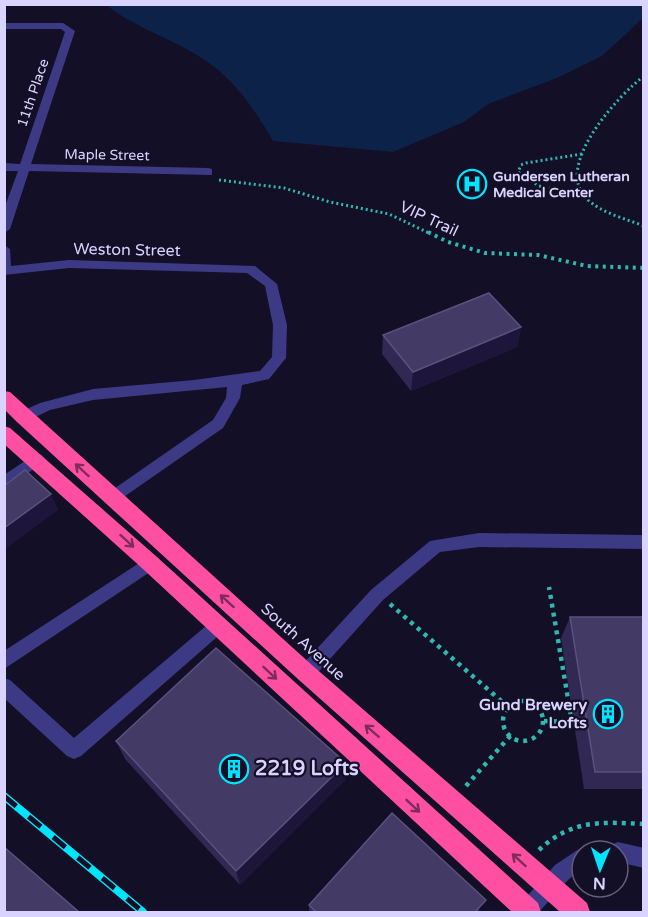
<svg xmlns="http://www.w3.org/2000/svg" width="648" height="917" font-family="'Varela Round',sans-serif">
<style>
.water{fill:#0c2248}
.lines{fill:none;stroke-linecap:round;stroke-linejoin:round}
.path-far2{stroke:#2fb8b0;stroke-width:3;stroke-dasharray:2 3;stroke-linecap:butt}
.path-far1{stroke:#2fb8b0;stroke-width:4;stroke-dasharray:3 4.5;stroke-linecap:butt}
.path{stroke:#2fb8b0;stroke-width:4.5;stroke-dasharray:4 5;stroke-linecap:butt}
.minor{fill:#3d3a85;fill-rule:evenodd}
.highway{fill:#ff4fa3;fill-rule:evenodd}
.rail-casing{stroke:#00e5ff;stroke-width:8}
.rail{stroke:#130f26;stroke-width:5;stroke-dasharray:16;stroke-linecap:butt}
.wall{fill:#312854}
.shaded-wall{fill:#1d163a}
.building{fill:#433a66;stroke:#5a527e;stroke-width:1.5}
.oneway{stroke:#7d2c5e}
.labels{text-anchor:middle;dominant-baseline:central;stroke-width:4.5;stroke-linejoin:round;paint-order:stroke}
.far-street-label{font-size:14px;fill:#d9d4ff;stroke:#130f26}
.far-poi-label{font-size:14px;font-weight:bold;fill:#d9d4ff;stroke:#130f26;text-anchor:start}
.street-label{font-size:16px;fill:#d9d4ff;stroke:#130f26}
.poi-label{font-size:16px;font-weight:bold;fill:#d9d4ff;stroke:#130f26;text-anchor:end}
.near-poi-label{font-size:20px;font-weight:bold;fill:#d9d4ff;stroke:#130f26;text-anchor:start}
</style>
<rect width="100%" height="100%" fill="#130f26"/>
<path class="water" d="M 643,4 L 643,18 L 602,56 L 557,78 L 488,104 L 464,122 L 393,152 L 273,141 C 257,113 234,79 206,61 C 174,39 137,29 106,5 Z"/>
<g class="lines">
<g class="path-far2">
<path d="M 644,76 C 619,95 562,157 581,191 C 592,211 624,218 644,226"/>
<polyline points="582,154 526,163 521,165 518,172 539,186 584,196"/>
<polyline points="219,180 284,188 330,202 389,214 431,234"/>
</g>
<polyline class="path-far1" points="428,232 448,242 485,253 538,255 587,266 644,268"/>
<g class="path">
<polyline points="390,604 507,706"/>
<circle cx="523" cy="721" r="20"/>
<polyline points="544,721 572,722 549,587"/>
<polyline points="466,786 511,735"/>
<path d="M 539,850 C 572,819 601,822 644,824"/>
</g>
<g class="minor">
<polygon points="4,23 63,23 75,31 31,164 208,168 212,169 212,175 29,171 10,229 4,233 4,209 18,171 4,171 4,163 20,164 65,32 61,29 4,29"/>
<polygon points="4,245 10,249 11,266 69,260 255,266 277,284 287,325 286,358 269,379 242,385 240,398 223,428 118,501 108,501 105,497 108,493 213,420 226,398 227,387 93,400 50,410 23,423 18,421 16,417 18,413 40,403 93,389 194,380 260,371 272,357 273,325 265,286 247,273 69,268 4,275"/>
<polygon points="37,453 42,455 45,459 42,463 4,490 4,475"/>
<polygon points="479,533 644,535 644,549 479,547 440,552 383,600 312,679 306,681 300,679 297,673 300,667 371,590 430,541"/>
<polygon points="150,556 156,558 158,563 156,568 4,669 4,651"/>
<polygon points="219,617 225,620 227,625 225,630 81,756 74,759 67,756 4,698 4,678 10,680 74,738 213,620"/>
<polygon points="618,842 644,848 644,868 618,862 618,851 609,851 611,845"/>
<polygon points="582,847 589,851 582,851 582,869 569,879 539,912 516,912 519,905 555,865"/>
</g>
<g class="highway">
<polygon points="4,391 10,392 313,666 587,903 590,912 560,912 299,680 17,422 4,409"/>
<polygon points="4,426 10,428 157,557 538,903 541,912 512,912 143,569 4,444"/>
</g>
<g class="rail-casing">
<polyline id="rail" points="4,796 143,912"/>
</g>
<use href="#rail" class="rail"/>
</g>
<g class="wall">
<polygon points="521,327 517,347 411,391 382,354 383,335"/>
<polygon points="570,617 644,617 644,789 584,789 561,638"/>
<polygon points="116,741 346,763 345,780 240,885 125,759"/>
<polygon points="309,905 480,909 478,912 309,912"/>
</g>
<g class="shaded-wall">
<polygon points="521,327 517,347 411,391 413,372"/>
<polygon points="51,494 58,510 4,550 4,528"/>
<polygon points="346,763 345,780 240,885 236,871"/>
</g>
<g class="building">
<polygon points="489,293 521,327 413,372 383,335"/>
<polygon points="25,470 51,494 4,528 4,486"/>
<polygon points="570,617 644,617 644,772 595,772"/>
<polygon points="216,648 346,763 236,871 116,741"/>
<polygon points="392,813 486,900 475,912 316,912 309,905"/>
<polygon points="4,847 79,912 4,912"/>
</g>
<defs><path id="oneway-shaft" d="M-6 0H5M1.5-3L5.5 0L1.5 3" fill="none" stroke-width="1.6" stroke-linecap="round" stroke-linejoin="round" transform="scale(1.5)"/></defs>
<g class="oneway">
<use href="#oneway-shaft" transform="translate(82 470) rotate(-138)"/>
<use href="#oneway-shaft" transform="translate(127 541) rotate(42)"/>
<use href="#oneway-shaft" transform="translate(227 601) rotate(-138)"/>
<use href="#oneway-shaft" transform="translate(270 673) rotate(43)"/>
<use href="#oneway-shaft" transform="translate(372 731) rotate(-139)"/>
<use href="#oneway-shaft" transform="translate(413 806) rotate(43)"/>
<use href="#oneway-shaft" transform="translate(519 860) rotate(-138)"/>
</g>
<defs>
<g id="hospital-ring" transform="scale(1.5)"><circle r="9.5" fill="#130f26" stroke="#00e5ff" stroke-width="1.5"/><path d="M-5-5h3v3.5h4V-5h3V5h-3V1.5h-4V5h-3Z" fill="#00e5ff"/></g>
<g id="building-ring" transform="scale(1.5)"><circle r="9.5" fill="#130f26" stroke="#00e5ff" stroke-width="1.5"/><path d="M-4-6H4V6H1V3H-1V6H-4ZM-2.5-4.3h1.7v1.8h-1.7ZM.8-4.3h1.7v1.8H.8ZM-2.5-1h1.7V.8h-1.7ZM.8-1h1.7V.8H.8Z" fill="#00e5ff"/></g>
</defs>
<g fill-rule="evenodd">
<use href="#hospital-ring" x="472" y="184"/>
<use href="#building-ring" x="608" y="714"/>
<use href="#building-ring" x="234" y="769"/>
</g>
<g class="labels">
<g class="far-street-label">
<text transform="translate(33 93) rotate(-71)">11th Place</text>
<text transform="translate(107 155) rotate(1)">Maple Street</text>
</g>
<g class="far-poi-label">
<text x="493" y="176">Gundersen Lutheran<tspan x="493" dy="16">Medical Center</tspan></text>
</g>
<g class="street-label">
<text transform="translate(429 219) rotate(25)">VIP Trail</text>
<text transform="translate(127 250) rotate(1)">Weston Street</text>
<text transform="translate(303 642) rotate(42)">South Avenue</text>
</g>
<g class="poi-label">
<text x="587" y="705">Gund Brewery<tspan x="587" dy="18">Lofts</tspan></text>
</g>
<g class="near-poi-label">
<text x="255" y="769">2219 Lofts</text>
</g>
</g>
<rect width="648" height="917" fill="none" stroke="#d9d4ff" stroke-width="12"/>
<g transform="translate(600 869) rotate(182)"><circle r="28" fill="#130f26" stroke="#625e7d" stroke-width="1.5"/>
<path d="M0-4.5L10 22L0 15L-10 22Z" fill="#00e5ff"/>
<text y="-9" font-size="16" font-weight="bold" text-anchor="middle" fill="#d9d4ff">N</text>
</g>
</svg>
